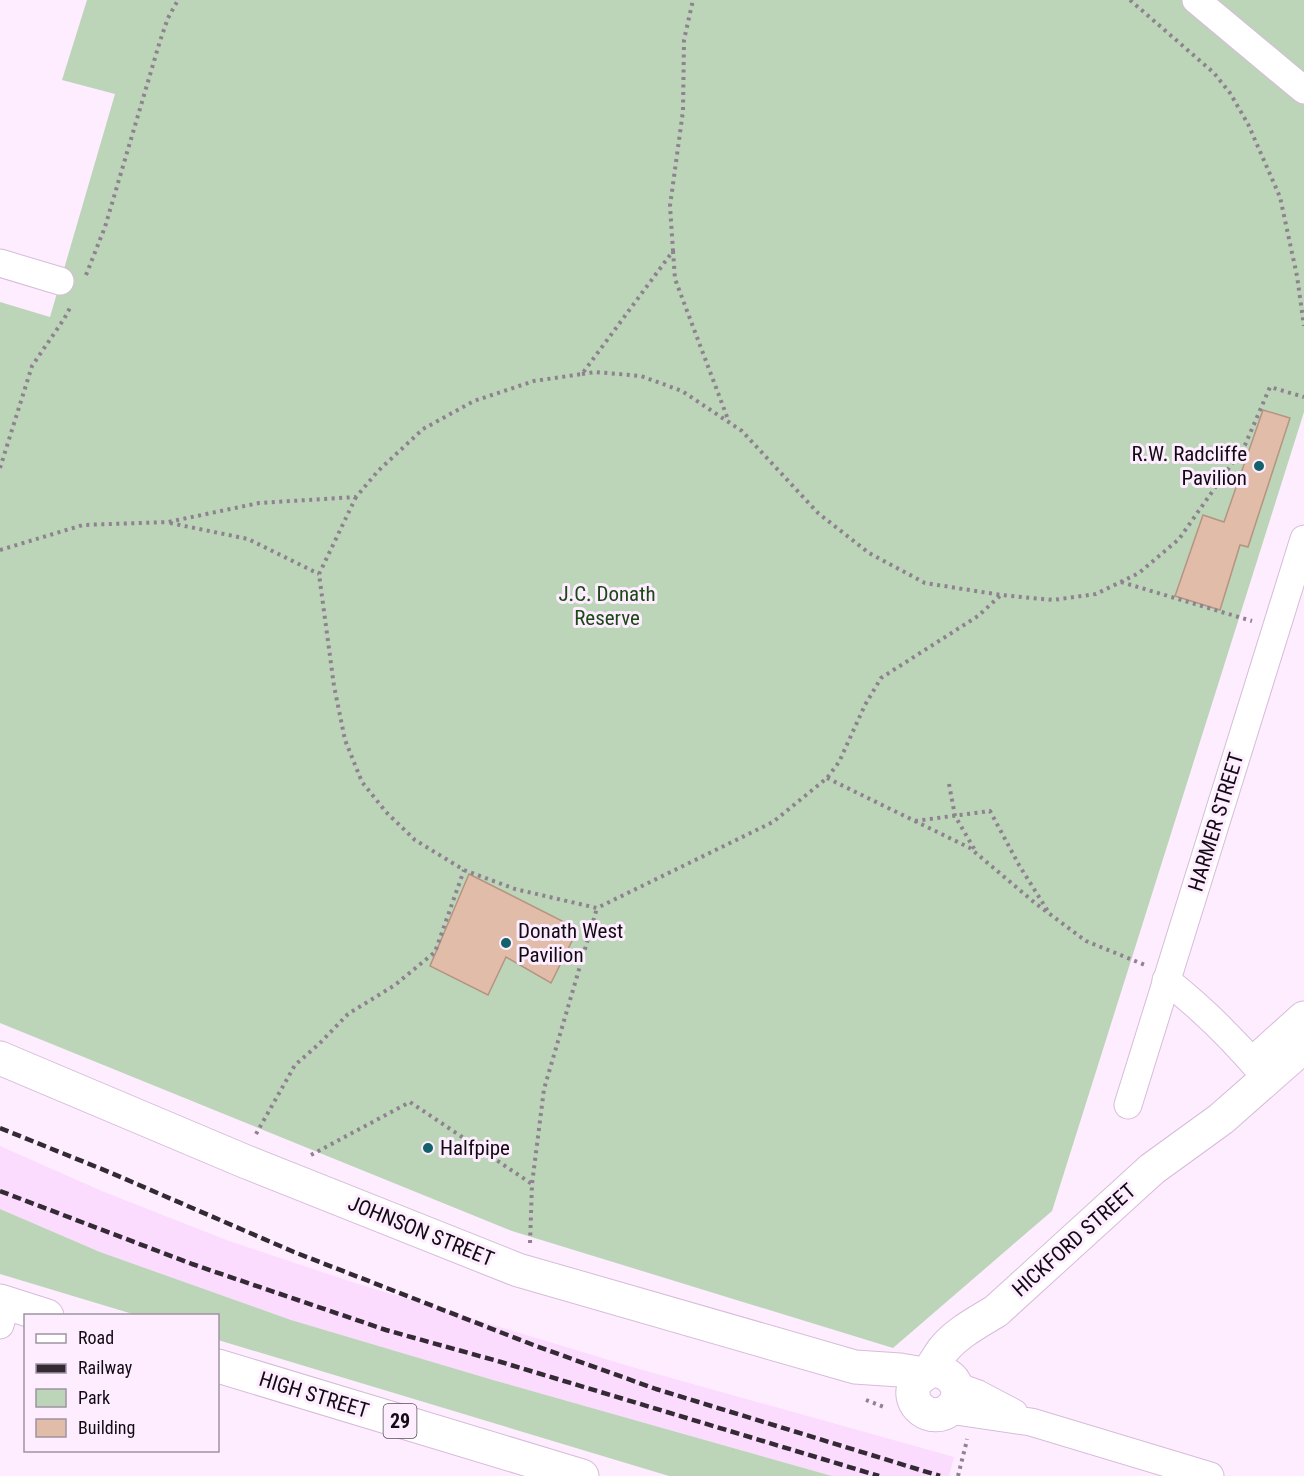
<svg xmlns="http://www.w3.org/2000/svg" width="1304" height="1476" font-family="'Roboto Condensed',sans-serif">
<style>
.built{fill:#fbdbfe}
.green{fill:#bcd5b8}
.building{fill:#e0bca9;stroke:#b69482;stroke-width:1.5}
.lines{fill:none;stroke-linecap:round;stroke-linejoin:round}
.street-casing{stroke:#d7bcd9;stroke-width:29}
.secondary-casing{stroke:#d7bcd9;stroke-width:35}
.primary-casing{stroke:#d7bcd9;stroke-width:35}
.path{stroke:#8f8290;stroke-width:4;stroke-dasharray:3 4.5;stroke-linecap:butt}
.street{stroke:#fff;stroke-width:27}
.secondary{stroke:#fff;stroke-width:33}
.primary{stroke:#fff;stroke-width:33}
.rail{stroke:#332a34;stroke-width:4.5;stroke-dasharray:9 4.5;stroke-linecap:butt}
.poi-dot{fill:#12616b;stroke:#fdedff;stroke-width:2}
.labels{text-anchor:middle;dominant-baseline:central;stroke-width:6;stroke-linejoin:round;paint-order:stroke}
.shield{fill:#fdedff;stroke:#594f5a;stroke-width:1.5}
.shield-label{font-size:20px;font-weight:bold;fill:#130b14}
.poi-label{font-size:21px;fill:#130b14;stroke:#fdedff;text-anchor:start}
.park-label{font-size:21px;fill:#1b4916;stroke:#fdedff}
.street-label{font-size:21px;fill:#130b14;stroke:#fdedff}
</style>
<rect width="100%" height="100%" fill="#fdedff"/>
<polygon class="built" points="0,1146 104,1192 229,1241 355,1283 632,1367 954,1457 949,1476 832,1476 493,1380 291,1320 100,1252 0,1209"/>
<g class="green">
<polygon points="87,0 1304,0 1304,412 1052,1211 893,1348 512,1231 0,1023 0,302 50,317 115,94 62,80"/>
<polygon points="0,1209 100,1252 291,1320 493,1380 832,1476 669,1476 218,1340 218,1316 136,1315 0,1274"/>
</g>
<g class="building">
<polygon points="1263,410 1290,418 1248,547 1240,545 1220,610 1175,596 1203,515 1224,522"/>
<polygon points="469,874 578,929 551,983 506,957 488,995 430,966"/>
</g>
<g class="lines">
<g class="street-casing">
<g id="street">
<polyline points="1196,0 1304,90"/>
<polyline points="0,263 60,281"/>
<path d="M 1166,980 C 1203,1009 1237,1043 1267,1079"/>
<polyline points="1128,1105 1304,539"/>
<polyline points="0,1325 6,1303"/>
<polyline points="956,1386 978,1394 1014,1413"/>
<polyline points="949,1410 1031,1422 1210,1476"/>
</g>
</g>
<g class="secondary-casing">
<g id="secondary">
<polyline points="1264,1054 1304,1018"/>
<polyline points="0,1058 244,1161 518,1270 855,1367 900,1370 923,1374"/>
<path d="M 930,1371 C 952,1368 969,1394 949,1410 C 932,1424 905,1405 915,1384 C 919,1376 927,1375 931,1368 C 936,1362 939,1355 944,1349 C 957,1333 978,1322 996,1311 L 1152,1169 L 1221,1119 L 1304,1046"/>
</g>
</g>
<g class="primary-casing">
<g id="primary">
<polyline points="0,1301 47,1316"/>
<polyline points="218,1366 582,1476"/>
</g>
</g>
<g class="path">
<polyline points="1130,0 1214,73 1230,93 1248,124 1280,197 1297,276 1304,326"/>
<polyline points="673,251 675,279 729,422"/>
<polyline points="86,275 105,227 160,41 168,18 178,0"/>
<polyline points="582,374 595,372 641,376 682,391 742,431 818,513 869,553 925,583 1001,595 1053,600 1096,594 1139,573 1179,539 1245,445 1270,387 1304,397"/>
<polyline points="0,468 32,366 64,319 71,306"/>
<polyline points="356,497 319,574 334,686 345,740 362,782 386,812 415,840 464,870 515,889 597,908 773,822 827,778 839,762 865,705 881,678 978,616 1001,595"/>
<polyline points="170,523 248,539 319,574"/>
<polyline points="0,550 83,525 168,522 259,503 356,497 378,471 423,429 474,401 534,381 582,374 673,251 670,206 683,111 684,40 693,0"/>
<polyline points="1121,582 1252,621"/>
<polyline points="827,778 970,848 1035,903 1086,941 1145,965"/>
<polyline points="949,784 955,816 976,852"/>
<polyline points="915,821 990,811 1019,865 1049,913"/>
<polyline points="256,1134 295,1065 319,1044 348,1014 395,985 435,952 464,870"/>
<polyline points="311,1155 410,1102 532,1184"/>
<polyline points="530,1243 532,1184 544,1089 597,908"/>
<polyline points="866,1400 884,1407"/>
<polyline points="958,1476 966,1444 967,1439"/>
</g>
<use href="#street" class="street"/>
<use href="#secondary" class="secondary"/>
<use href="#primary" class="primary"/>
<g class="rail">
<polyline points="0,1128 109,1172 294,1252 536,1346 656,1389 940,1476"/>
<polyline points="0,1191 192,1264 386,1330 501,1362 879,1476"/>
</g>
</g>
<g class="poi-dot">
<circle cx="1259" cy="466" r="6"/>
<circle cx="506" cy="943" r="6"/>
<circle cx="428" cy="1148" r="6"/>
</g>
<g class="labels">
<rect class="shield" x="383.5" y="1404" width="33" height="34" rx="4.5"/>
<g class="shield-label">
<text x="400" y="1421">29</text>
</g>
<g class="poi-label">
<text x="1247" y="454" text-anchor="end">R.W. Radcliffe<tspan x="1247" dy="24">Pavilion</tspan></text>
<text x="518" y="931">Donath West<tspan x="518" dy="24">Pavilion</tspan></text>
<text x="440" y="1148">Halfpipe</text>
</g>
<g class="park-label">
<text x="607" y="594">J.C. Donath<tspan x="607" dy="24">Reserve</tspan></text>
</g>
<g class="street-label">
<text transform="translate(1216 822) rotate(-73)">HARMER STREET</text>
<text transform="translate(421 1231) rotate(22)">JOHNSON STREET</text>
<text transform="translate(1074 1240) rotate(-42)">HICKFORD STREET</text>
<text transform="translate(314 1395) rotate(17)">HIGH STREET</text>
</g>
</g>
<rect x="24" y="1314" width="195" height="138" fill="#fdedff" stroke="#9f93a1" stroke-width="1.5"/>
<rect x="36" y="1334" width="30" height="9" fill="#ffffff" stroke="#9f93a1" stroke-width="1.5"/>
<text x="78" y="1344" font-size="18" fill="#130b14">Road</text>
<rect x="36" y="1364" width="30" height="9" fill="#332a34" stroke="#9f93a1" stroke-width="1.5"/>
<text x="78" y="1374" font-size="18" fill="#130b14">Railway</text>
<rect x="36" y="1389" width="30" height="18" fill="#bcd5b8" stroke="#9f93a1" stroke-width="1.5"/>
<text x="78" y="1404" font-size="18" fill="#130b14">Park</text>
<rect x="36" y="1419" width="30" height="18" fill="#e0bca9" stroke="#9f93a1" stroke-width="1.5"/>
<text x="78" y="1434" font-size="18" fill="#130b14">Building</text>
</svg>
